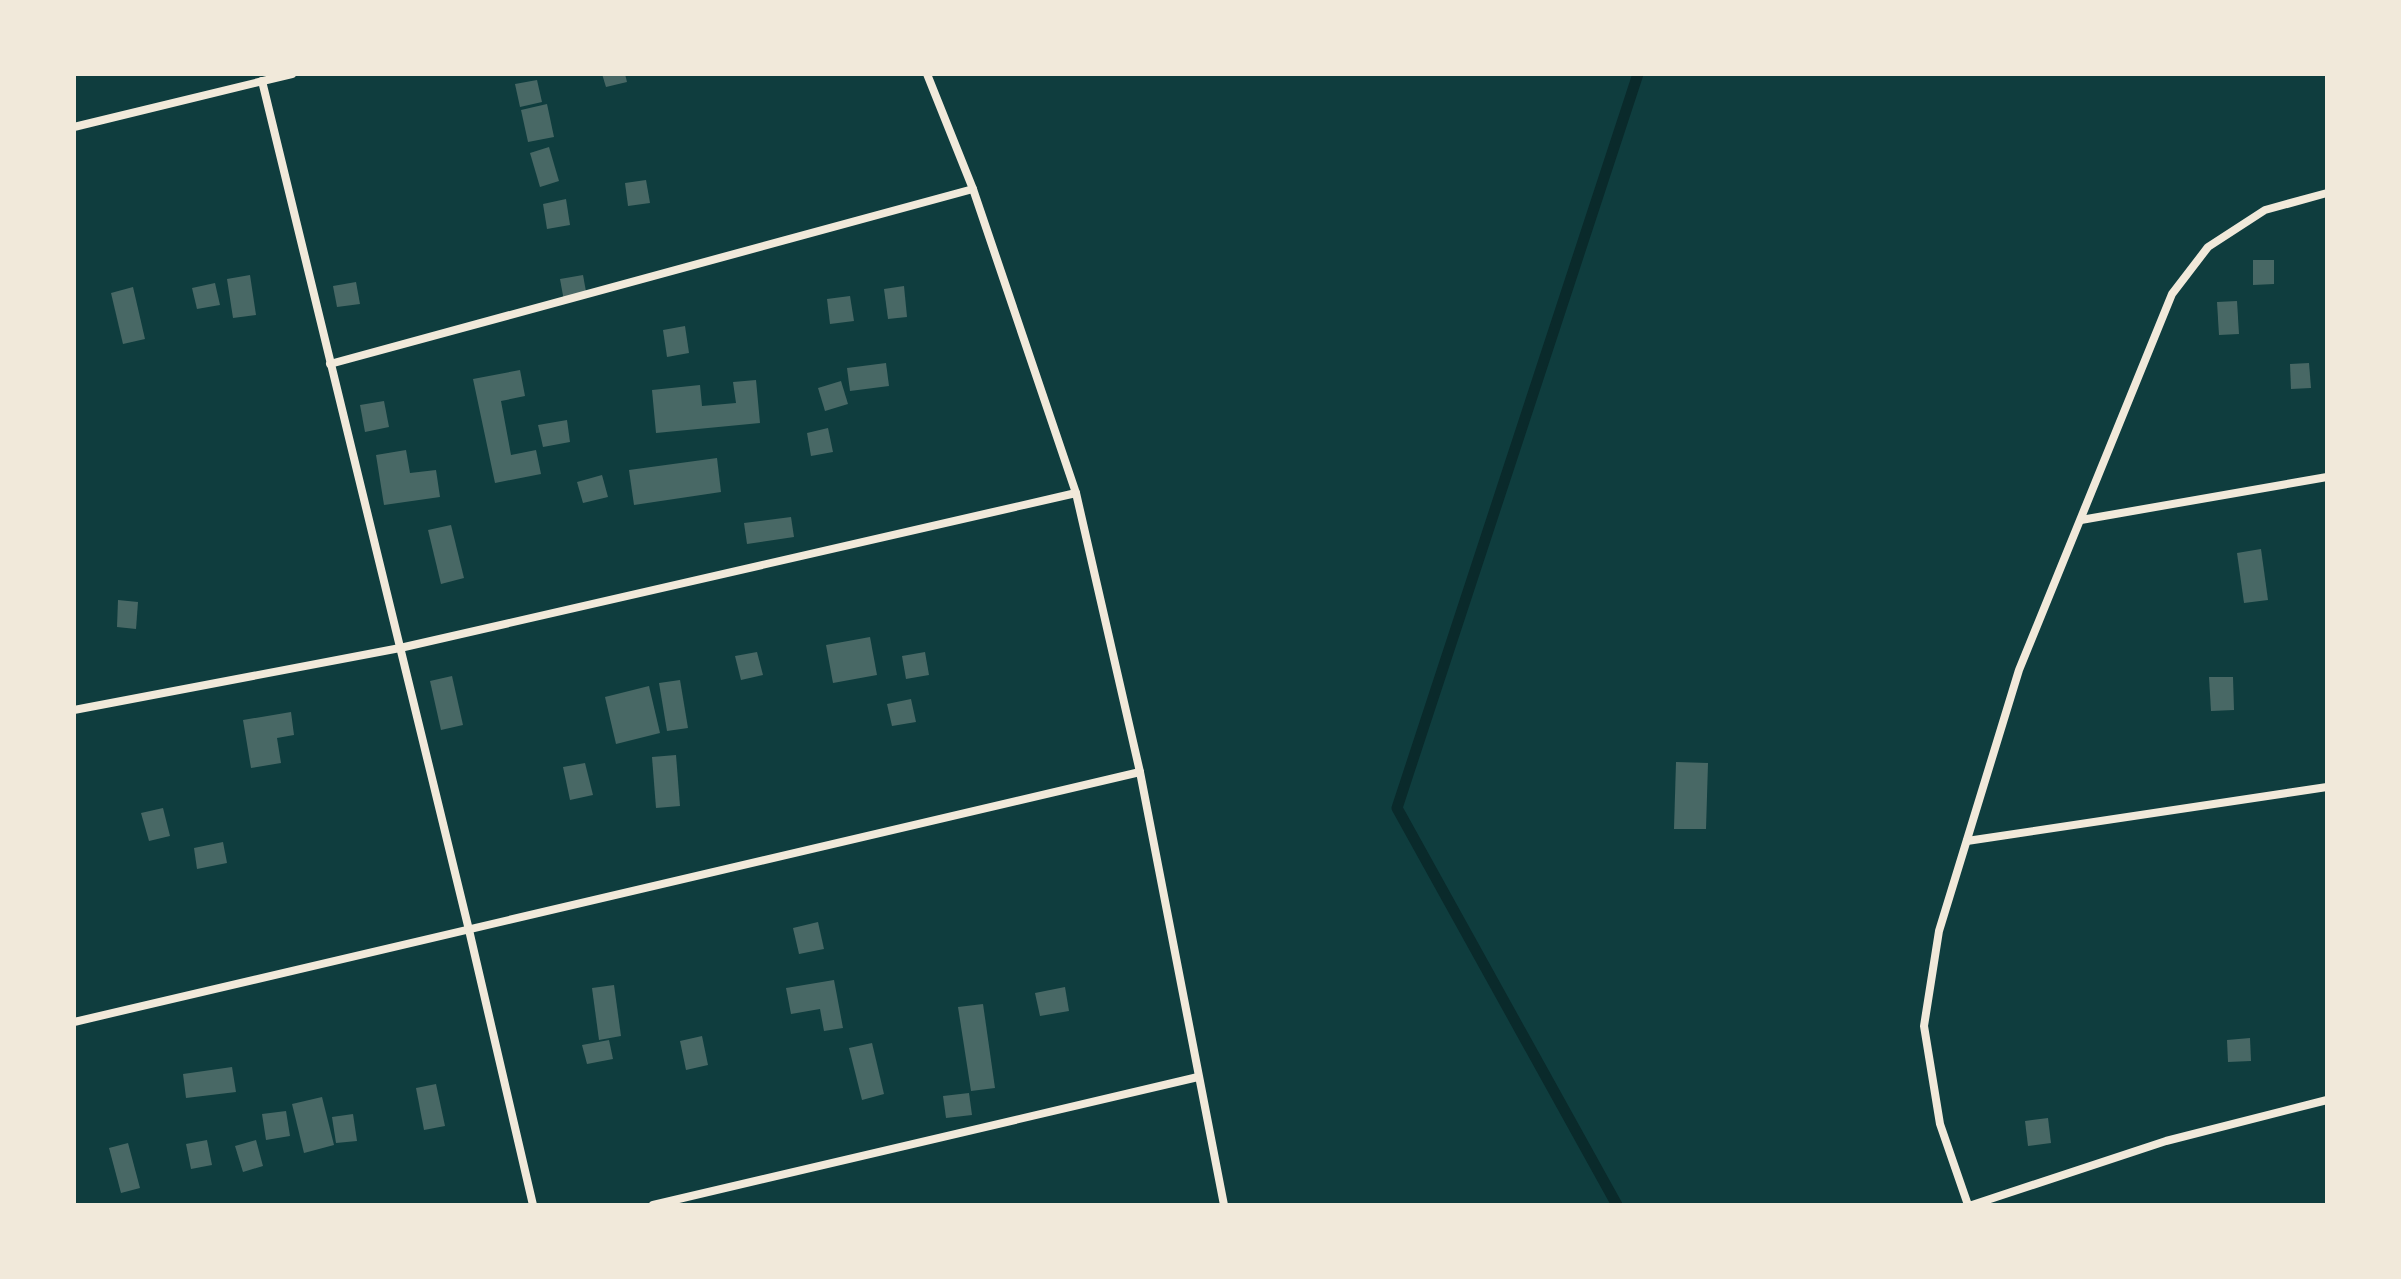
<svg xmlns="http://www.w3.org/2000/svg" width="2401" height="1279" font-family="'Fira Sans',sans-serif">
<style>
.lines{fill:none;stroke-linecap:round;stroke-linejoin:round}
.stream{stroke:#0a2a2b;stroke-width:11}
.building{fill:#486865}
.minor{stroke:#f1e9da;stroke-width:8}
</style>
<rect width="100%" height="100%" fill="#0f3d3e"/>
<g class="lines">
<polyline class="stream" points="1617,1205 1397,808 1638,74"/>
</g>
<g class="building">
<polygon points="602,74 625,74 627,82 606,87"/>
<polygon points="537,80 542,102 520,107 515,84"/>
<polygon points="547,104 554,137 528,142 521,110"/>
<polygon points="549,147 559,181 540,187 530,153"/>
<polygon points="646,180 650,203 628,206 625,183"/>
<polygon points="566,199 570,225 547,229 543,204"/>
<polygon points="2253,260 2274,260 2274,284 2253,285"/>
<polygon points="250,275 256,315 233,318 227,279"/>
<polygon points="583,275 587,297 564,301 560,279"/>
<polygon points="356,282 360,304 337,307 333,286"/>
<polygon points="215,283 220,305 197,309 192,288"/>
<polygon points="904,286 907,317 888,319 884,289"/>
<polygon points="133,287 145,339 123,344 111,293"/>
<polygon points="850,296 854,321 830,324 827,299"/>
<polygon points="2237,301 2239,334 2219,335 2217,302"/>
<polygon points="685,326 689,353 667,357 663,330"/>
<polygon points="886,363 889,386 850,391 847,368"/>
<polygon points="2309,363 2311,388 2291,389 2290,364"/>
<polygon points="520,370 525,396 501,401 511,455 536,450 541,474 495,483 473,379"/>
<polygon points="756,380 760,423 656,433 652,390 700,385 702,406 736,403 733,382"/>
<polygon points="841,381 848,404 825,411 818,388"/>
<polygon points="384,401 389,427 365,432 360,405"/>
<polygon points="567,420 570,442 543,447 538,425"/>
<polygon points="828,428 833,452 811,456 807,433"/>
<polygon points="406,450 410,473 436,470 440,497 384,505 376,455"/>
<polygon points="717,458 721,492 634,505 629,470"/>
<polygon points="602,475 608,497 583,503 577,482"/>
<polygon points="791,517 794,537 747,544 744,523"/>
<polygon points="451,525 464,578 441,584 428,530"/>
<polygon points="2261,549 2268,600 2244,603 2237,553"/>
<polygon points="118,600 138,602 136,629 117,627"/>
<polygon points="870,637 877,675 833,683 826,645"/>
<polygon points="757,652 763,675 741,680 735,656"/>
<polygon points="925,652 929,675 906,679 902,656"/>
<polygon points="452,676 463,725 441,730 430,681"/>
<polygon points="2209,677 2233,677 2234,710 2211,711"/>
<polygon points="680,680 688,728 667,731 659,683"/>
<polygon points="649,686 660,733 616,744 605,697"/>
<polygon points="911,699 916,722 892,726 887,704"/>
<polygon points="291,712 294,735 277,738 281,763 251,768 243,720"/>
<polygon points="676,755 680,806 656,808 652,757"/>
<polygon points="1676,762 1708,763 1706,829 1674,829"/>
<polygon points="585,763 593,795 570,800 563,767"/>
<polygon points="163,808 170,836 149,841 141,813"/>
<polygon points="223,842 227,863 197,869 194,848"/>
<polygon points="818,922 824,949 799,954 793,928"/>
<polygon points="834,980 843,1028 824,1031 820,1009 791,1014 786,988"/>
<polygon points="614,985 621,1036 599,1040 592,988"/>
<polygon points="1065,987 1069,1011 1040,1016 1035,993"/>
<polygon points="983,1004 995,1088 971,1091 958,1007"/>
<polygon points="702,1036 708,1065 686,1070 680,1041"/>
<polygon points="2250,1038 2251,1061 2228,1062 2227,1040"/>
<polygon points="609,1040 613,1059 587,1064 582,1045"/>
<polygon points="872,1043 884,1094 862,1100 849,1048"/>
<polygon points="232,1067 236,1092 186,1098 183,1074"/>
<polygon points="436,1084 445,1126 424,1130 416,1088"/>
<polygon points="969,1093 972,1115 946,1118 943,1096"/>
<polygon points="322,1097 334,1145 304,1153 292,1104"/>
<polygon points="286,1111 290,1136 266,1140 262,1114"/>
<polygon points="353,1114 357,1141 336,1143 332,1117"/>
<polygon points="2048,1118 2051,1143 2028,1146 2025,1121"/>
<polygon points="207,1140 212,1165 191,1169 186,1144"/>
<polygon points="256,1140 263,1166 243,1172 235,1146"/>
<polygon points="128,1143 140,1188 121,1193 109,1148"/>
</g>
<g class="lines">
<g class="minor">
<polyline points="927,74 973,189 1076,493 1140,772 1224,1205"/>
<polyline points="262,81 469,930 533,1205"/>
<polyline points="74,127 292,74"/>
<polyline points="330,364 973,189"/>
<polyline points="2081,520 2327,477"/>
<polyline points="74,710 400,648 1076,493"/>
<polyline points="1967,841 2327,787"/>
<polyline points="74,1022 1140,772"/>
<polyline points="653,1205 1198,1077"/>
<polyline points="1968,1205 1940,1124 1924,1026 1939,931 2019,670 2172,294 2208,247 2265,210 2327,193"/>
<polyline points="1972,1205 2166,1141 2327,1100"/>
</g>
</g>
<rect width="2401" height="1279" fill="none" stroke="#f1e9da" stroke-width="152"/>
</svg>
